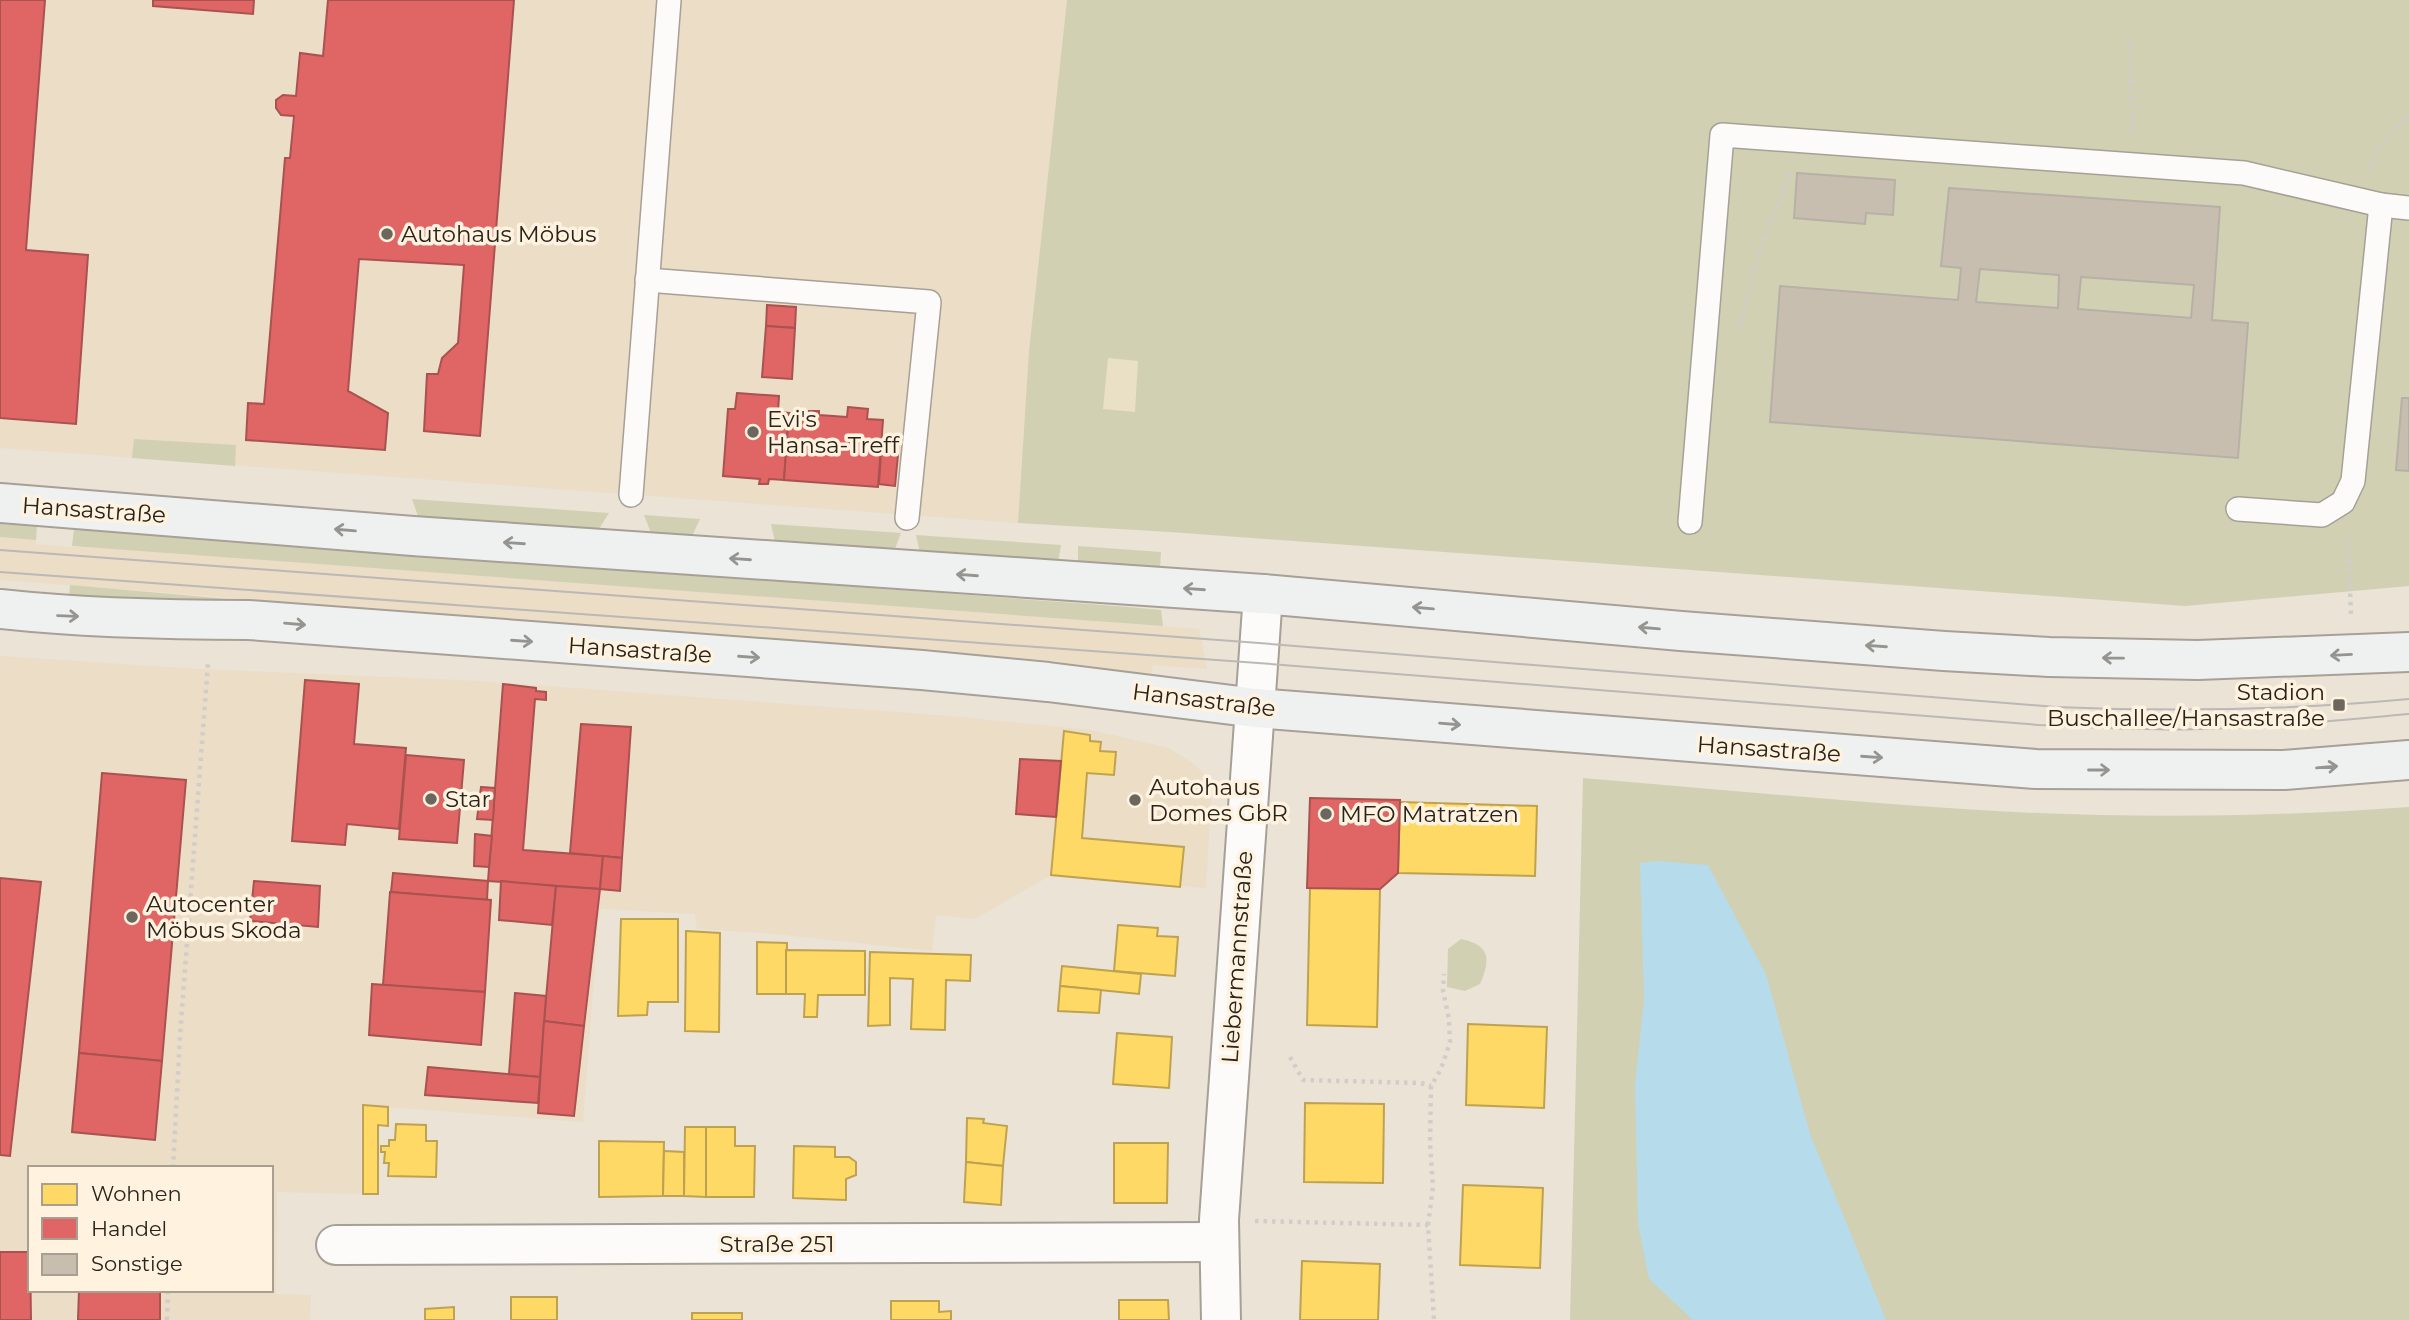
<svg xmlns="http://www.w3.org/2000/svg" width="2409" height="1320" font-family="Montserrat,sans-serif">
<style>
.built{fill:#ebddc6;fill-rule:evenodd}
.green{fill:#d1d0b3}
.sand{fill:#e9e0c6}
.water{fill:#b6dbea}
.homes{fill:#ffd966;stroke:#bfa250;stroke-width:2}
.shops{fill:#e06666;stroke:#a95250;stroke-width:2}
.building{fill:#c7beaf;stroke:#b6b0a6;stroke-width:2;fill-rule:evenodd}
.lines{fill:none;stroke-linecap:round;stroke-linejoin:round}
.service-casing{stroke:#a6a096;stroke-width:26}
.minor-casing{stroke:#a6a096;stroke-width:42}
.secondary-casing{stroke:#a6a096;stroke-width:42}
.path{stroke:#d1ceca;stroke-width:4.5;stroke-dasharray:3.5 5;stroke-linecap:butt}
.service{stroke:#fcfbf9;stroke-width:23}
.minor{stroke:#fcfbf9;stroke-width:38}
.secondary{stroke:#eff1f0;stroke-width:38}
.tram{stroke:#bbb8b5;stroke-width:2}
.oneway{stroke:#969490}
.poi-dot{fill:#6d665c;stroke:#fff2df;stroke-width:2.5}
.labels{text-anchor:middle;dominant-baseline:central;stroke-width:7;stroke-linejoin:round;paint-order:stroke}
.poi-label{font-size:23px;fill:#29231b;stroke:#fff2df;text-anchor:start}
.street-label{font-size:23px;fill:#29231b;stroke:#fff2df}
</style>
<rect width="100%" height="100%" fill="#ebe3d6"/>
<g class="built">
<polygon points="0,0 1067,0 1029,351 1018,523 0,448"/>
<polygon points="0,537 36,540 36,544 71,547 127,549 1199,629 1207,669 1153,665 1151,675 1047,660 0,580"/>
<path d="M 0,656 L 199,669 L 480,681 L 950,716 L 1091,730 L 1169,748 L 1195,765 L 1212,782 L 1206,888 L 1051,875 L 975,919 L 936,915 L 932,951 L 765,933 L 697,929 L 695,914 L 601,909 L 598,923 L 583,1122 L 361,1105 L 361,1194 L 277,1192 L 276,1294 L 311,1295 L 310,1320 L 0,1320 ZM 30,1168 L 271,1168 L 271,1290 L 30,1290 Z"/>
</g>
<g class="green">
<polygon points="1067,0 2409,0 2409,586 2185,606 1170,532 1018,523 1029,351"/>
<polygon points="134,439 236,445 235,466 132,458"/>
<polygon points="412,499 609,513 599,529 418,516"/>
<polygon points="644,515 700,519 692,536 651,533"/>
<polygon points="0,524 37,526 36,540 0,537"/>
<polygon points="771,524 901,533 894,551 775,542"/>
<polygon points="74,529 1129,607 1161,610 1163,626 72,546"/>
<polygon points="916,535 1061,545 1058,563 920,553"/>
<polygon points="1078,546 1161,552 1160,569 1078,564"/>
<polygon points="70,585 239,600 136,602 69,597"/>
<path d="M 1583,778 C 1705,788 1826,800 1948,808 C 2101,819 2257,818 2409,807 L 2409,1320 L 1570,1320 Z"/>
<path d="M 1461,939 C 1490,945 1491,959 1480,984 L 1465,991 L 1447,987 L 1448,949 Z"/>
</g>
<polygon class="sand" points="1108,358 1138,361 1135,412 1103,409"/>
<polygon class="water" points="1658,861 1708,865 1766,974 1810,1134 1886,1320 1693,1320 1649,1279 1638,1223 1635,1085 1644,999 1640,863"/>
<g class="homes">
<polygon points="1064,731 1090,735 1090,741 1101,742 1100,751 1116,752 1114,775 1087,773 1082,838 1184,847 1180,887 1051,875"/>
<polygon points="1400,802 1537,806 1535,876 1398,873"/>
<polygon points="1310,888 1380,889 1377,1027 1307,1025"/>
<polygon points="621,919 678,919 678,1002 648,1002 647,1015 618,1016"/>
<polygon points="1118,925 1158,928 1157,936 1178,937 1175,976 1114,971"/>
<polygon points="686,931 720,933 719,1032 685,1031"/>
<polygon points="757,942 787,943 786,994 757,994"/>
<polygon points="786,950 865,951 865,995 818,995 817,1017 804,1017 805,994 786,994"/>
<polygon points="870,952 971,955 970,981 946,980 945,1030 911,1029 913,979 890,978 890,1025 868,1026"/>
<polygon points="1062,966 1141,974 1139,994 1060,986"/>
<polygon points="1060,986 1101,990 1099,1013 1058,1011"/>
<polygon points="1468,1024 1547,1027 1544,1108 1466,1105"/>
<polygon points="1117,1033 1172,1037 1169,1088 1113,1084"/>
<polygon points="1305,1103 1384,1104 1383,1183 1304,1182"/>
<polygon points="363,1105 388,1107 388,1126 378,1125 378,1194 363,1194"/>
<polygon points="967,1118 984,1119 983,1123 1007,1126 1003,1166 966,1162"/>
<polygon points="396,1124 426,1125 426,1141 437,1141 436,1177 388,1176 389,1163 384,1163 385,1152 381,1152 381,1146 389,1146 389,1140 395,1140"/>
<polygon points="685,1127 706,1127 706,1197 684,1196"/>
<polygon points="706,1127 735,1127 735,1146 755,1146 754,1197 706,1197"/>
<polygon points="599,1141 664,1142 663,1196 599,1197"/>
<polygon points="1114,1143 1168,1143 1167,1203 1114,1203"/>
<polygon points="794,1146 835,1147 835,1157 849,1157 856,1162 856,1175 846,1179 846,1200 793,1198"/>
<polygon points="664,1151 684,1152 684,1196 663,1196"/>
<polygon points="966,1162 1003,1166 1001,1205 964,1202"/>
<polygon points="1463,1185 1543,1188 1540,1268 1460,1265"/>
<polygon points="1302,1261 1380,1264 1378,1320 1300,1320"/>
<rect x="511" y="1297" width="46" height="23"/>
<polygon points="1119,1300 1168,1300 1169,1320 1119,1320"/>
<polygon points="891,1301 939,1301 939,1312 951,1311 951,1320 891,1320"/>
<polygon points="454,1307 454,1320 425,1320 425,1309"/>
<rect x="692" y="1313" width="50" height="7"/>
</g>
<g class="shops">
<polygon points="0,0 45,0 26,250 88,255 76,424 0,418"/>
<polygon points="153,0 254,0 253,14 153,6"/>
<polygon points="328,0 514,0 480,436 424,431 427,374 438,374 442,358 458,343 464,265 359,259 348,391 388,413 385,450 246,440 248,403 264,404 285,158 290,158 294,116 281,115 276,108 276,100 283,95 296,96 300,53 323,56"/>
<polygon points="767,305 796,307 795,328 766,326"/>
<polygon points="766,326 795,328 792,379 762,377"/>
<polygon points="737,393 779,396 778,412 789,413 784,480 769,479 768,484 759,484 760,479 723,476 728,409 735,409"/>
<polygon points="848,407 868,409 867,419 883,420 878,487 784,480 789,413 809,414 809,411 819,411 819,415 847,417"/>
<polygon points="882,439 889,440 888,454 898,455 895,486 879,484"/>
<polygon points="305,680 359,684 354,744 406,748 399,829 347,824 345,845 292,841"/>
<polygon points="503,684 536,688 536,691 546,692 546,700 535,699 523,850 603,856 600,889 488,881"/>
<polygon points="581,724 631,727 622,858 570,853"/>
<polygon points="406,755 464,760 457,843 399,839"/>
<polygon points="1020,759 1061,761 1056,817 1016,814"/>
<polygon points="102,773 186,780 162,1061 79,1053"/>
<polygon points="481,787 495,788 493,820 477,819"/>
<polygon points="1310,798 1400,800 1398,873 1380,889 1307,888"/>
<polygon points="475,834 492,836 489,867 474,866"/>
<polygon points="603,856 622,858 620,891 600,889"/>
<polygon points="393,873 488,881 487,900 391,892"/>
<polygon points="0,878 41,882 10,1156 0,1155"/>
<polygon points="254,881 320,886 318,927 250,921"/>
<polygon points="501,881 556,886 552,925 499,920"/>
<polygon points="556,886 600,889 584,1026 544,1021"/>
<polygon points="390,892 491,900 485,992 383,985"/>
<polygon points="372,984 485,992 481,1045 369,1035"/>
<polygon points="515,993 546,996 540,1077 509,1074"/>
<polygon points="544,1021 584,1026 574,1116 538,1113"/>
<polygon points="79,1053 162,1061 155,1140 72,1132"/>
<polygon points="428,1067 540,1077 538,1103 425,1095"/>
<polygon points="0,1252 30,1252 31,1320 0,1320"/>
<polygon points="79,1290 160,1290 160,1320 78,1320"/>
</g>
<g class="building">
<polygon points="1797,173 1895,180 1893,215 1866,213 1865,224 1794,218"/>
<path d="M 1949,188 L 2220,207 L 2212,320 L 2248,323 L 2238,458 L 1770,422 L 1780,286 L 1958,300 L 1961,268 L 1941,266 ZM 1980,269 L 2059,275 L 2058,308 L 1976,302 ZM 2081,277 L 2194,285 L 2191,318 L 2078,309 Z"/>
<polygon points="2402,398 2409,398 2409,471 2396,470"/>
</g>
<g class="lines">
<g class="service-casing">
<g id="service">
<polyline points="647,280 929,302 907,518"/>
<polyline points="631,495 669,0"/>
<polyline points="2238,509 2322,515 2343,502 2353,481 2381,205"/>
<polyline points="1690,522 1722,135 2244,173 2381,205 2409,208"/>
</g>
</g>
<g class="minor-casing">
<g id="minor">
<polyline points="336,1245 1218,1242"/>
<polyline points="1221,1320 1219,1220 1263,594"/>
</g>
</g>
<g class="secondary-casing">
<g id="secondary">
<polyline points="0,503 413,536 1263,594 1681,631 1944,651 2049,657 2198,660 2409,652"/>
<path d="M 0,609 C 83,618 166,620 249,620 L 922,670 L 1048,682 L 1256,708 L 2036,769 L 2284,770 L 2409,760"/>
</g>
</g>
<g class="path">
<polyline points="2129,37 2133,136"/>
<polyline points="2369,170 2379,147 2409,115"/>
<polyline points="1739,330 1761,249 1792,169"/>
<polyline points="2348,534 2351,616"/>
<polyline points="1290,1057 1303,1080 1421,1083 1431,1086"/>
<polyline points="173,1168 180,1036 208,663"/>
<polyline points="1255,1221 1428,1225 1434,1320"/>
<polyline points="1428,1225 1433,1187 1430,1144 1431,1086 1441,1069 1450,1042 1449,1019 1443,991 1444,974"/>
<polyline points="167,1320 168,1290"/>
</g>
<use href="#service" class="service"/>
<use href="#minor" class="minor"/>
<use href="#secondary" class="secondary"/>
<g class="tram">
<path d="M 0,550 L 1259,643 L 2056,707 C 2174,712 2291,710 2409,699"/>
<path d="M 0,572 L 1258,663 L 2039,725 C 2094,727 2150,731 2205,729 C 2274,727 2341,720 2409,714"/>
</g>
</g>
<defs><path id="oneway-shaft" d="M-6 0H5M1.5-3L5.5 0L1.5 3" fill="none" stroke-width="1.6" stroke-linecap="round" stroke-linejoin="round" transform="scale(1.75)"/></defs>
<g class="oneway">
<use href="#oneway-shaft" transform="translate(345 530) rotate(-175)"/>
<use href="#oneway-shaft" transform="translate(514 543) rotate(-176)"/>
<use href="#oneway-shaft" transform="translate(740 559) rotate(-176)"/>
<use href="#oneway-shaft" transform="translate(967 575) rotate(-176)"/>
<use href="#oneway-shaft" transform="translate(1194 589) rotate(-176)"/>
<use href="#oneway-shaft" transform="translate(1423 608) rotate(-175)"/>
<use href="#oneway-shaft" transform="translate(68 616) rotate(2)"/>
<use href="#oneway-shaft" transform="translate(295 624) rotate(5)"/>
<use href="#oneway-shaft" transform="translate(1649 628) rotate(-175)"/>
<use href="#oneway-shaft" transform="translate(522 641) rotate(4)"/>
<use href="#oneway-shaft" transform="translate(1876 646) rotate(-176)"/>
<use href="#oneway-shaft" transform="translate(2341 655) rotate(177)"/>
<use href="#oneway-shaft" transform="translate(749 657) rotate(4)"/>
<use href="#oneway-shaft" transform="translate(2113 658) rotate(-179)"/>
<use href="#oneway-shaft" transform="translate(1450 724) rotate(5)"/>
<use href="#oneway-shaft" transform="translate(1872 757) rotate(4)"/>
<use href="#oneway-shaft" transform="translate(2327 767) rotate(-5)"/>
<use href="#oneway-shaft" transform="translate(2099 770)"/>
</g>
<g class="poi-dot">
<circle cx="387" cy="234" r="7"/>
<circle cx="753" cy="432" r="7"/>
<rect x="2332" y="698" width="14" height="14" rx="3.5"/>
<circle cx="431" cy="799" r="7"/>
<circle cx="1135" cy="800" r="7"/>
<circle cx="1326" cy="814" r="7"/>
<circle cx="132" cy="917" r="7"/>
</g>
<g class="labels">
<g class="poi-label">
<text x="401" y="234">Autohaus Möbus</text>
<text x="767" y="419">Evi's<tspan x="767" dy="26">Hansa-Treff</tspan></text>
<text x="2325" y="692" text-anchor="end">Stadion<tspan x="2325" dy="26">Buschallee/Hansastraße</tspan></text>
<text x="1149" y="787">Autohaus<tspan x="1149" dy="26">Domes GbR</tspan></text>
<text x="445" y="799">Star</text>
<text x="1340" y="814">MFO Matratzen</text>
<text x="146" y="904">Autocenter<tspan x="146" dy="26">Möbus Skoda</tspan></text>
</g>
<g class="street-label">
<text transform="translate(94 510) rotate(4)">Hansastraße</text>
<text transform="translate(640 650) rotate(4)">Hansastraße</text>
<text transform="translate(1204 700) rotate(7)">Hansastraße</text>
<text transform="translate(1769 749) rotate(4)">Hansastraße</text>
<text transform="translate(1237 957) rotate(-86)">Liebermannstraße</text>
<text x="777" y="1244">Straße 251</text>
</g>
</g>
<rect x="28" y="1166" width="245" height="126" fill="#fff2df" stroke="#a99f91" stroke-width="2"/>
<rect x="42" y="1184" width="35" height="21" fill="#ffd966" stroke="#a99f91" stroke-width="2"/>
<text x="91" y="1201" font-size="21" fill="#29231b">Wohnen</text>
<rect x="42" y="1218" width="35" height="21" fill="#e06666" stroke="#a99f91" stroke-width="2"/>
<text x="91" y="1236" font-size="21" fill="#29231b">Handel</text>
<rect x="42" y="1254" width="35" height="21" fill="#c7beaf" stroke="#a99f91" stroke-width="2"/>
<text x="91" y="1271" font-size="21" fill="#29231b">Sonstige</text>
</svg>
